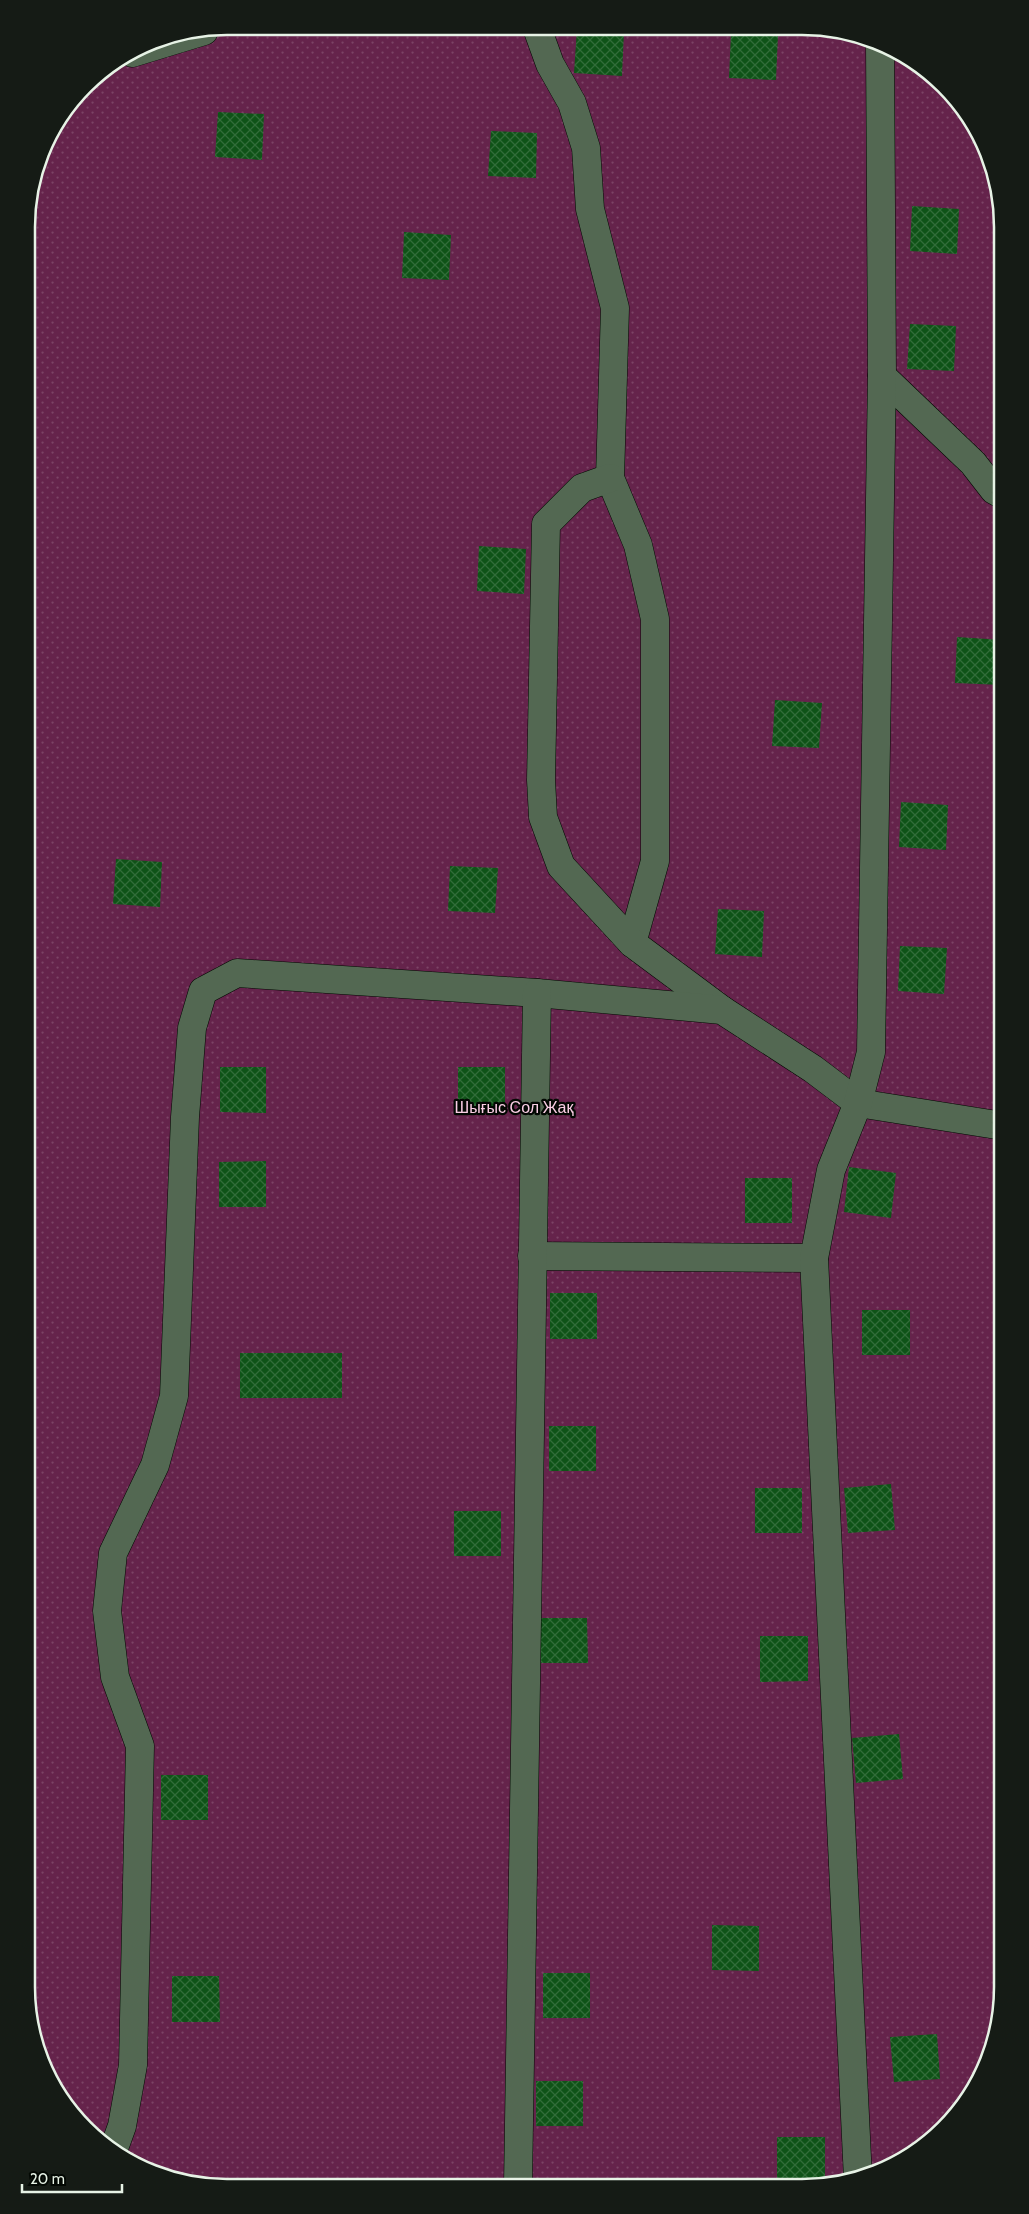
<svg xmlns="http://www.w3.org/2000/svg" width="1029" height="2214" font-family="Cabin,sans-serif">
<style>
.park{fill:url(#park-dots)}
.building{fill:url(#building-cross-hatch)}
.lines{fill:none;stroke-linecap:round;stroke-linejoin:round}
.minor-casing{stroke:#000900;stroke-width:29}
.minor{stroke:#536852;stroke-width:28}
.labels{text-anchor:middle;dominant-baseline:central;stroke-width:4.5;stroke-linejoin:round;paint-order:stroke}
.park-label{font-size:16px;fill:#facee5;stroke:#030803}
.rim{fill:none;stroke:#e7f3e6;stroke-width:2.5}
</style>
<defs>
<pattern id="park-dots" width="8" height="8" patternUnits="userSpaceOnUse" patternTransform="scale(1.25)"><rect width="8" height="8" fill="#65234b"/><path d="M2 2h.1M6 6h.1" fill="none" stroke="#7b4365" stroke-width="1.8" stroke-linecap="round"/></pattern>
<pattern id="building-cross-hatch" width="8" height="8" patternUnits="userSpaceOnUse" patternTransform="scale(1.25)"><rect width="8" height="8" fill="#0f5317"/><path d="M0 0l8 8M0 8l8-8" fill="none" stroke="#326c39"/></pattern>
</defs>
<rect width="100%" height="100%" fill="#0e200e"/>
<polygon class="park" points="227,26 841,30 891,47 935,76 969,116 996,175 1003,227 1002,2001 988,2064 961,2110 913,2154 854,2181 802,2188 188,2184 138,2167 94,2138 53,2088 33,2039 26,1987 27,213 47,138 94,76 150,41"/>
<g class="building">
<polygon points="577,28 624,31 622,76 574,73"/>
<polygon points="731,33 778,35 776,80 729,78"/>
<polygon points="218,112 264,114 262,160 215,157"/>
<polygon points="491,131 537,133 536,178 488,176"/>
<polygon points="912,206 959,209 957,254 910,251"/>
<polygon points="404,232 451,235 449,280 402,278"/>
<polygon points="910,324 956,326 954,371 907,369"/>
<polygon points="479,546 526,549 524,594 477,591"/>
<polygon points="957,637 1003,640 1002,685 955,683"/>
<polygon points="775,700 822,703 819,748 772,746"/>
<polygon points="901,802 948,805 946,850 899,847"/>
<polygon points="116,859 162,862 160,907 113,904"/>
<polygon points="450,866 498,868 495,913 448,911"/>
<polygon points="718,909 764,911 762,957 715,954"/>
<polygon points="900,946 947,948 944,994 898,991"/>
<polygon points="220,1067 266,1067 266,1113 220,1112"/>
<polygon points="458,1067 505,1067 505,1113 458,1112"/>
<polygon points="266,1161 266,1207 219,1207 219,1162"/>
<polygon points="849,1167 896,1173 891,1218 844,1212"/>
<rect x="745" y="1178" width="47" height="45"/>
<rect x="550" y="1293" width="47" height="46"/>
<rect x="862" y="1310" width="48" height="45"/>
<rect x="240" y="1353" width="102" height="45"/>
<rect x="549" y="1426" width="47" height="45"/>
<polygon points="891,1484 895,1530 848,1533 844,1488"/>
<rect x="755" y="1488" width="47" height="45"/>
<rect x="454" y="1511" width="47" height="45"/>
<polygon points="541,1618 587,1618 588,1663 541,1663"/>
<polygon points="760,1636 808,1636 808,1681 760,1682"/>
<polygon points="899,1734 903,1779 856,1783 852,1738"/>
<rect x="161" y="1775" width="47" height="45"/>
<polygon points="712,1925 759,1926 759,1971 712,1970"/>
<rect x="543" y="1973" width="47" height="45"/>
<polygon points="172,1976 219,1976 220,2022 172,2022"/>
<polygon points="937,2034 940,2079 894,2082 890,2037"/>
<rect x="536" y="2081" width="47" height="45"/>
<polygon points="777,2137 825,2137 825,2182 777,2183"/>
</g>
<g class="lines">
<g class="minor-casing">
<g id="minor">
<polyline points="537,28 550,64 572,103 586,148 590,209 615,308 610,478 638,545 655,619 655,861 632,943"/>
<polyline points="132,53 204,31"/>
<polyline points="882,376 973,463 994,490 1003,495"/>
<polyline points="610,478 582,488 546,524 541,780 543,817 561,866 632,943 722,1010"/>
<polyline points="532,1256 814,1258"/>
<polyline points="113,2151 122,2126 133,2065 140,1746 115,1677 107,1611 113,1553 155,1465 174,1396 185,1117 192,1028 203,991 237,973 537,993 722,1010 813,1069 858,1103 1003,1126"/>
<polyline points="858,2179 814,1258 831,1170 858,1103 871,1052 882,376 880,43"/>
<polyline points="518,2186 537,993"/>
</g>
</g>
<use href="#minor" class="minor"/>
</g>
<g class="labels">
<g class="park-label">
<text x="514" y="1107">Шығыс Сол Жақ</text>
</g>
</g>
<path d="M0 0H1029V2214H0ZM227 35H802A192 192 0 0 1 994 227V1987A192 192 0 0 1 802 2179H227A192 192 0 0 1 35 1987V227A192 192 0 0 1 227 35Z" fill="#151b15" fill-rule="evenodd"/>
<path class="rim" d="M227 35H802A192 192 0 0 1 994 227V1987A192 192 0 0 1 802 2179H227A192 192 0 0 1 35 1987V227A192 192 0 0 1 227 35Z"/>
<path d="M22 2184v8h100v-8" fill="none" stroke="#e7f3e6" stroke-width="2.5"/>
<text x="30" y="2184" font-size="15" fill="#e7f3e6" stroke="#030803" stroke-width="4" paint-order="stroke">20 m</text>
</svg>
